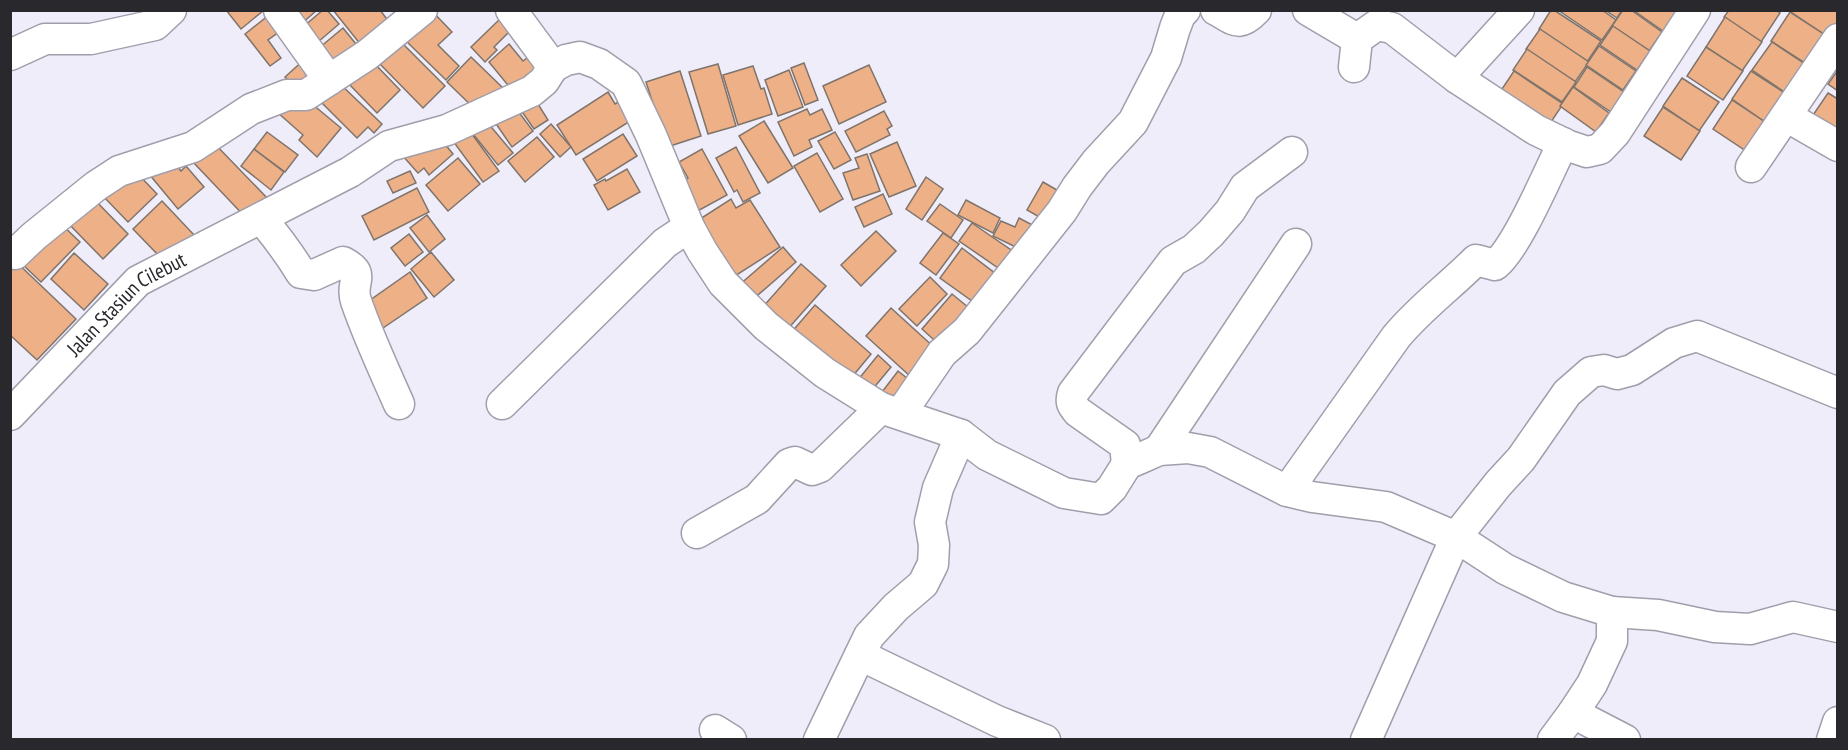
<svg xmlns="http://www.w3.org/2000/svg" width="1848" height="750" font-family="'PT Sans Narrow',sans-serif">
<style>
.building{fill:#eeb086;stroke:#7f746c;stroke-width:1.5}
.lines{fill:none;stroke-linecap:round;stroke-linejoin:round}
.minor-casing{stroke:#a19eab;stroke-width:33}
.minor{stroke:#fff;stroke-width:30}
.labels{text-anchor:middle;dominant-baseline:central;stroke-width:5;stroke-linejoin:round;paint-order:stroke}
.street-label{font-size:21px;fill:#29282d;stroke:#fff}
</style>
<rect width="100%" height="100%" fill="#f0edfa"/>
<g class="building">
<polygon points="226,10 264,10 241,29"/>
<polygon points="286,10 317,10 299,26"/>
<polygon points="323,10 327,10 339,24 311,48 297,32"/>
<polygon points="333,10 380,10 393,27 365,50"/>
<polygon points="431,10 452,32 438,45 459,66 446,80 403,38"/>
<polygon points="1551,10 1554,10 1601,41 1587,62 1539,29"/>
<polygon points="1558,10 1602,10 1616,20 1602,40"/>
<polygon points="1605,10 1622,10 1617,18"/>
<polygon points="1623,10 1631,10 1662,32 1649,51 1612,26"/>
<polygon points="1633,10 1674,10 1676,12 1663,31"/>
<polygon points="1729,10 1776,10 1780,13 1761,42 1724,17"/>
<polygon points="1792,10 1838,10 1838,21 1827,37 1791,12"/>
<polygon points="274,11 286,27 268,40 281,58 270,66 245,34"/>
<polygon points="1790,12 1827,36 1808,65 1771,41"/>
<polygon points="1725,17 1762,42 1742,71 1706,47"/>
<polygon points="500,19 511,30 494,47 497,50 485,62 471,47"/>
<polygon points="1613,26 1650,51 1637,70 1600,45"/>
<polygon points="343,28 360,49 329,74 313,53"/>
<polygon points="1540,29 1589,62 1575,82 1526,49"/>
<polygon points="401,42 445,86 423,108 380,64"/>
<polygon points="1772,42 1808,66 1789,95 1752,70"/>
<polygon points="509,44 523,61 527,58 540,74 516,95 489,62"/>
<polygon points="1599,46 1636,71 1623,90 1586,65"/>
<polygon points="1706,47 1743,71 1723,100 1687,76"/>
<polygon points="1527,49 1576,82 1562,102 1513,70"/>
<polygon points="471,57 503,88 479,113 447,82"/>
<polygon points="306,58 321,74 299,93 285,77"/>
<polygon points="372,61 400,90 377,113 349,84"/>
<polygon points="804,63 818,100 805,105 791,68"/>
<polygon points="718,64 736,126 708,134 689,72"/>
<polygon points="869,65 886,102 839,124 823,86"/>
<polygon points="753,66 761,89 764,88 772,114 738,125 723,75"/>
<polygon points="1587,67 1624,92 1611,112 1574,87"/>
<polygon points="789,70 803,107 778,116 765,80"/>
<polygon points="1838,70 1838,91 1828,84"/>
<polygon points="680,71 701,136 667,147 646,82"/>
<polygon points="1514,71 1563,104 1549,125 1500,92"/>
<polygon points="1751,71 1788,95 1768,124 1732,99"/>
<polygon points="1682,78 1719,102 1699,131 1663,106"/>
<polygon points="337,81 382,124 374,133 368,127 357,138 319,100"/>
<polygon points="1573,87 1609,113 1596,132 1560,106"/>
<polygon points="608,92 615,104 623,99 635,118 576,155 557,125"/>
<polygon points="1828,93 1838,99 1838,143 1807,124"/>
<polygon points="533,96 548,120 534,129 518,106"/>
<polygon points="306,99 341,128 317,157 299,140 303,135 277,112"/>
<polygon points="1732,100 1768,124 1749,153 1713,129"/>
<polygon points="512,103 533,131 512,147 492,118"/>
<polygon points="1663,107 1700,131 1681,160 1644,136"/>
<polygon points="807,109 810,115 822,109 832,130 809,140 812,147 794,156 778,122"/>
<polygon points="884,111 892,126 887,129 890,135 856,152 845,131"/>
<polygon points="764,121 793,168 768,183 739,136"/>
<polygon points="487,122 513,153 498,165 473,134"/>
<polygon points="551,124 571,147 560,157 540,134"/>
<polygon points="469,130 499,171 483,182 453,141"/>
<polygon points="267,132 298,155 285,172 254,149"/>
<polygon points="835,132 851,160 834,169 818,141"/>
<polygon points="623,134 637,156 597,181 583,159"/>
<polygon points="537,137 554,157 525,182 508,161"/>
<polygon points="212,141 270,201 249,221 192,161"/>
<polygon points="897,142 916,186 889,197 870,154"/>
<polygon points="444,143 453,154 429,175 424,168 418,173 401,154"/>
<polygon points="736,147 760,193 743,202 737,190 734,192 716,158"/>
<polygon points="254,149 284,172 271,190 241,166"/>
<polygon points="702,149 727,195 694,213 678,184 688,178 679,162"/>
<polygon points="817,153 843,199 820,212 794,166"/>
<polygon points="867,154 880,191 853,200 843,173 859,168 855,158"/>
<polygon points="170,157 181,171 186,166 204,187 178,209 149,174"/>
<polygon points="458,158 480,184 448,211 426,185"/>
<polygon points="627,169 640,192 608,210 594,185 605,179 606,181"/>
<polygon points="410,171 416,183 393,193 387,181"/>
<polygon points="137,173 157,194 128,222 101,194"/>
<polygon points="926,177 943,189 922,220 906,209"/>
<polygon points="1043,182 1064,194 1048,222 1027,210"/>
<polygon points="417,188 429,212 374,240 362,216"/>
<polygon points="883,194 892,214 864,227 855,207"/>
<polygon points="90,195 128,234 103,259 65,220"/>
<polygon points="731,199 736,208 750,200 780,247 735,276 700,219"/>
<polygon points="966,200 1000,218 993,233 958,215"/>
<polygon points="162,201 196,237 161,258 133,229"/>
<polygon points="940,204 963,220 951,238 927,221"/>
<polygon points="427,215 445,239 429,252 410,228"/>
<polygon points="1019,218 1040,229 1028,253 993,236 1001,221 1015,227"/>
<polygon points="60,223 80,242 41,282 21,263"/>
<polygon points="972,223 1014,252 1001,270 959,241"/>
<polygon points="876,231 896,251 861,286 841,265"/>
<polygon points="943,233 959,244 936,275 920,263"/>
<polygon points="409,234 423,252 405,266 391,248"/>
<polygon points="783,247 796,262 751,301 738,286"/>
<polygon points="962,248 1000,277 979,306 940,278"/>
<polygon points="431,252 454,280 434,297 411,269"/>
<polygon points="74,253 108,284 84,310 51,279"/>
<polygon points="10,256 76,319 37,360 10,335"/>
<polygon points="801,264 826,286 786,331 761,309"/>
<polygon points="410,272 427,298 383,328 366,303"/>
<polygon points="930,277 947,294 917,326 899,309"/>
<polygon points="952,294 974,312 943,348 922,329"/>
<polygon points="815,305 871,354 847,383 790,334"/>
<polygon points="891,308 936,349 911,377 866,336"/>
<polygon points="878,355 891,367 867,396 854,385"/>
<polygon points="898,371 913,383 893,410 882,392"/>
</g>
<g class="lines">
<g class="minor-casing">
<g id="minor">
<polyline points="279,10 329,80"/>
<path d="M 1216,10 C 1235,20 1239,28 1256,10"/>
<polyline points="1308,10 1357,39"/>
<polyline points="10,55 45,39 91,39 155,25 171,10"/>
<polyline points="553,67 566,60 580,57 599,64 626,83 651,135 689,227 702,251 723,283 766,326 825,373 881,408 961,435 987,455 1064,493 1101,499 1112,488 1127,464 1141,458 1159,450 1188,448 1210,452 1287,491 1312,497 1386,507 1456,537 1505,569 1563,597 1612,612 1612,641 1592,684 1573,713 1625,740"/>
<polyline points="1354,67 1357,39 1377,25 1392,28 1457,78 1536,130 1569,146 1587,152 1600,149 1615,133 1695,10"/>
<polyline points="1457,78 1519,10"/>
<polyline points="1786,116 1838,146"/>
<polyline points="1751,167 1838,39"/>
<path d="M 261,218 C 276,236 289,253 301,273 L 314,275 L 343,262 C 368,275 349,281 356,301 C 368,336 384,370 399,404"/>
<polyline points="15,254 34,236 96,186 119,171 193,147 251,109 287,95 306,95 367,55 422,10"/>
<polyline points="502,404 665,243 689,227"/>
<polyline points="901,413 942,353 967,331 1062,211 1077,187 1096,162 1133,122 1166,58 1175,28 1180,15 1185,10"/>
<path id="s1" d="M 10,415 L 138,281 L 350,172 L 389,146 L 447,130 L 532,91 L 544,81 L 553,67 L 511,10"/>
<polyline points="1159,450 1296,244"/>
<path d="M 1127,464 L 1125,445 L 1078,412 C 1072,405 1070,402 1073,393 L 1173,261 L 1194,249 L 1211,233 L 1230,211 L 1245,187 L 1292,152"/>
<path d="M 1287,491 L 1396,337 C 1420,308 1449,287 1476,260 L 1495,265 C 1517,248 1549,171 1563,143"/>
<polyline points="697,533 757,499 789,464 795,462 812,470 820,467 881,408"/>
<polyline points="1612,612 1658,615 1715,627 1750,629 1793,617 1838,627"/>
<polyline points="860,655 997,721 1045,740"/>
<polyline points="715,730 731,740"/>
<polyline points="819,740 869,636 896,607 923,584 933,564 934,545 930,522 938,488 961,435"/>
<polyline points="1366,740 1456,537 1498,484 1521,459 1567,393 1591,372 1604,370 1617,374 1632,370 1674,343 1697,336 1838,393"/>
<polyline points="1553,740 1573,713"/>
<polyline points="1832,740 1838,722"/>
</g>
</g>
<use href="#minor" class="minor"/>
</g>
<g class="labels">
<g class="street-label">
<text stroke="none"><textPath href="#s1" startOffset="162">Jalan Stasiun Cilebut</textPath></text>
</g>
</g>
<rect width="1848" height="750" fill="none" stroke="#29282d" stroke-width="24"/>
</svg>
